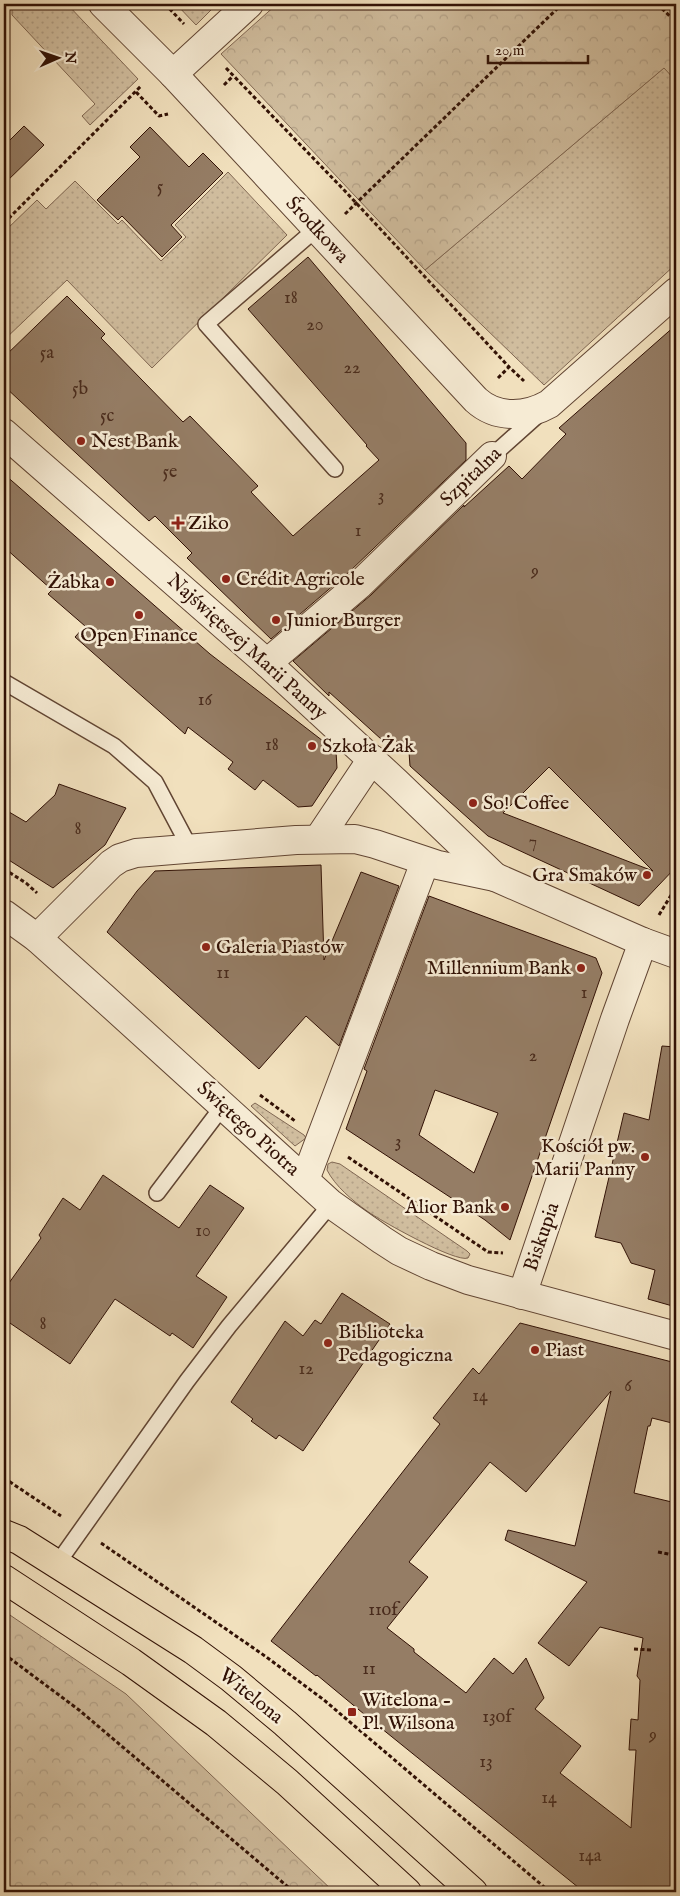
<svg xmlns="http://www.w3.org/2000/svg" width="680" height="1896" font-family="'IM FELL English',serif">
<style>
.grass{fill:url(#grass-dots);stroke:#806752}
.forest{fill:url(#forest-crowns);stroke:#806752}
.building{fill:#957d65;stroke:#311105;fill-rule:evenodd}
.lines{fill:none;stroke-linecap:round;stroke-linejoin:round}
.lane-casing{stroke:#614533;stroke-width:18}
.street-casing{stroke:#614533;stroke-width:30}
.primary-casing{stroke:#311105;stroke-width:30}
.path{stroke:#311105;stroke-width:3;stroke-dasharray:4 2.5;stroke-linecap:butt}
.lane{stroke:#f6ebd4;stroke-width:15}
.street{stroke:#f6ebd4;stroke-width:28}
.primary{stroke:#f1e0bd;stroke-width:28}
.poi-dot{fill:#8f2418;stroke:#f6ebd4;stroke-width:2}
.labels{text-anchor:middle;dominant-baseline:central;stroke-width:5;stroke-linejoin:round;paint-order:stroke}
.number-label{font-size:18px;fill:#4a2c1d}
.street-label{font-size:20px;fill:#311105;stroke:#f6ebd4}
.poi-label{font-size:20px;fill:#311105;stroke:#f6ebd4;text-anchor:start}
</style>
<defs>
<pattern id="grass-dots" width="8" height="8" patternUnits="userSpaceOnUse" patternTransform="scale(1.25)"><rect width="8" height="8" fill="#d0bd9e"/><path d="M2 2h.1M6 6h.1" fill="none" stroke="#b3a187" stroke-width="1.8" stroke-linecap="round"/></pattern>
<pattern id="forest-crowns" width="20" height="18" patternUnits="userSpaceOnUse" patternTransform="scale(1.25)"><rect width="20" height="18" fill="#d0bd9e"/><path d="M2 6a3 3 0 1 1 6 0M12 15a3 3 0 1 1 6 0" fill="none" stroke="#b3a187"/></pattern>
</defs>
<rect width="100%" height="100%" fill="#f1e0bd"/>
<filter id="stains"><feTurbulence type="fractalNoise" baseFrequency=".004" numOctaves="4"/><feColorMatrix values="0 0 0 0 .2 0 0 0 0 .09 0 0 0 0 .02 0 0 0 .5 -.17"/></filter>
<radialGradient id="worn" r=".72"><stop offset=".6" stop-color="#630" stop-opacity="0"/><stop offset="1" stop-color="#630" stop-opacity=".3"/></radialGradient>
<g class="grass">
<polygon points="16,4 67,4 138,79 90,125 82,116 95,104 12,15 12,8"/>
<polygon points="176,4 217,4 196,25"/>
<polygon points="665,67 676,81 676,264 544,385 425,270"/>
<polygon points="228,172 287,235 152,368 67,280 4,340 4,232 37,200 46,209 75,181 118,224 122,220 161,261 186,237 175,225"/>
<polygon points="255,1103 304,1135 306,1138 295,1146 251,1106"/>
<path d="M 332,1162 L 340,1164 L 467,1251 L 470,1254 L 468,1258 C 456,1263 381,1221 367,1211 C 353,1201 335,1186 327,1170 L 328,1164 Z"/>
</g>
<g class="forest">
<polygon points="277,4 413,4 417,9 423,4 676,4 676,81 664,68 425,270 221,54"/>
<polygon points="4,1611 126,1694 334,1892 4,1892"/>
</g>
<g class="building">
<polygon points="24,126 44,145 4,184 4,146"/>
<polygon points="150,127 189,167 203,153 223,173 171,225 182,237 162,257 122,216 118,220 97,200 140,157 130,147"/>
<polygon points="308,257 466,443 466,460 349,572 271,639 187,558 192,553 155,516 149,521 4,386 4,357 67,296 105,334 101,338 183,422 190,416 258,486 251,492 293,536 379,460 366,446 367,445 248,309"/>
<path d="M 676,325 L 676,867 L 639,906 L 488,836 L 410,766 L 409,752 L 394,739 L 381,739 L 329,692 L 329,696 L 293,661 L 371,595 L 464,505 L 464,507 L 509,466 L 522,479 L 566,434 L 559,428 ZM 549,767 L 653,871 L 503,813 Z"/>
<polygon points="4,474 210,654 336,751 337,768 312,806 298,807 263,780 255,790 228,769 233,762 188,727 185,734 75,637 85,626 48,594 52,590 4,547"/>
<polygon points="59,784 126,808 105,845 53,888 4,857 4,809 26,822 55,795"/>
<polygon points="321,865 324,960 361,872 399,886 339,1046 306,1016 259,1069 107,932 137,891 155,871"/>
<path d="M 429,896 L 596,958 L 602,973 L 510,1240 L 485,1220 L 346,1129 L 367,1071 L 364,1069 ZM 435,1090 L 498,1113 L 474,1173 L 419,1135 Z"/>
<polygon points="662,1046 676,1047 676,1307 648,1299 655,1270 631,1263 621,1243 595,1237 624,1113 649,1120"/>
<polygon points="103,1175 179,1228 210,1185 244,1208 196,1276 227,1297 193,1348 172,1333 170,1336 115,1299 70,1364 4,1319 4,1290 41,1238 39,1235 63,1198 80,1210"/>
<polygon points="342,1293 390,1324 303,1451 279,1435 276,1439 251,1421 253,1419 231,1402 285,1321 303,1336 315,1320 321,1324"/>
<path d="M 520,1323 L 676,1363 L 676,1424 L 652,1418 L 650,1426 L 648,1426 L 634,1493 L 676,1503 L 676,1892 L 584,1892 L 376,1724 L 317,1675 L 316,1676 L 271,1641 L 440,1424 L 433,1418 L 473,1368 L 479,1374 ZM 611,1391 L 575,1546 L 508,1530 L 505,1540 L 587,1582 L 538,1643 L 569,1666 L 600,1627 L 643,1638 L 637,1676 L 640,1680 L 638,1720 L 631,1719 L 629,1750 L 636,1750 L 631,1828 L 560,1773 L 581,1746 L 535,1709 L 544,1698 L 526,1658 L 513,1674 L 494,1658 L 466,1693 L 414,1652 L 414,1649 L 387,1628 L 428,1577 L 409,1562 L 490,1462 L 526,1492 Z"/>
</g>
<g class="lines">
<g class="lane-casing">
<g id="lane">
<polyline points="316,229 206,324 335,469"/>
<polyline points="492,456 539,414"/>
<polyline points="4,682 114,746 155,782 190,848"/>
<polyline points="157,1193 223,1106"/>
<polyline points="57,1564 187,1381 229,1326 331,1204"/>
</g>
</g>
<g class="street-casing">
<g id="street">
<path d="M 103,4 L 173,74 L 476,400 C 497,419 526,417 549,404 L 676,292"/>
<polyline points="173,74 249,4"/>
<polyline points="4,433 267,663 396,782 495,877 643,942 676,954"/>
<polyline points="267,663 360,584 492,456"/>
<polyline points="319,838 372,759"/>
<polyline points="4,914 37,938 104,998 331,1204 382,1240 399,1251 431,1266 468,1280 676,1336"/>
<polyline points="37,938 111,864 120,858 136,853 296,840 355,839 375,844 438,865 495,877"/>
<polyline points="305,1180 425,862"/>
<polyline points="522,1295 615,1019 643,942"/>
</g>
</g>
<g class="primary-casing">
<g id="primary">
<polyline points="4,1534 19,1540 193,1650 231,1678 285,1723 473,1892"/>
<polyline points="4,1579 131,1662 216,1723 287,1782 407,1892"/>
</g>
</g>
<g class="path">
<polyline points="165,4 184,24"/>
<polyline points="657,4 676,22"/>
<polyline points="226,68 345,191 509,367"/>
<polyline points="224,85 233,76"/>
<polyline points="136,92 159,116 168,114"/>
<polyline points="345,214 562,4"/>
<polyline points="4,223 141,86"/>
<polyline points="498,378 509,367 524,381"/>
<polyline points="4,869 26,883 37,893"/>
<polyline points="659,915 676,887"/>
<polyline points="260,1095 295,1121"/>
<polyline points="348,1157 488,1252 503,1253"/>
<polyline points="4,1478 61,1516"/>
<polyline points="101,1543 265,1656 324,1700 550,1892"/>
<polyline points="658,1552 673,1555"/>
<polyline points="634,1649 651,1650"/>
<polyline points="4,1654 79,1710 294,1892"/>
</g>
<use href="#lane" class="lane"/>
<use href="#street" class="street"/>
<use href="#primary" class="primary"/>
</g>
<g class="poi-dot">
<circle cx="81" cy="441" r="5"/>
<path d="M175.5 515.5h5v5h5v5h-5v5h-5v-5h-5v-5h5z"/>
<circle cx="226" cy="579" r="5"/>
<circle cx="110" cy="582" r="5"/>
<circle cx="139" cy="615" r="5"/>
<circle cx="276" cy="620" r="5"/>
<circle cx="312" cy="746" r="5"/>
<circle cx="473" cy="803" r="5"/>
<circle cx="647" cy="875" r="5"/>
<circle cx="206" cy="947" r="5"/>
<circle cx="581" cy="968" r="5"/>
<circle cx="645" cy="1157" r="5"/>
<circle cx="505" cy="1207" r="5"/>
<circle cx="328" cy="1343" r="5"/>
<circle cx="535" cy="1350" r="5"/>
<rect x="347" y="1707" width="10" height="10" rx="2.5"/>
</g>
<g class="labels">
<g class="number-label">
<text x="160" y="187">5</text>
<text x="291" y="298">18</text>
<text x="315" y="325">20</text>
<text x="47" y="353">5a</text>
<text x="352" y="368">22</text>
<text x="80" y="389">5b</text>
<text x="107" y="416">5c</text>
<text x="170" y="472">5e</text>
<text x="381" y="496">3</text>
<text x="358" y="531">1</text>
<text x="535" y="571">9</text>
<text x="205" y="700">16</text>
<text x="272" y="745">18</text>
<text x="78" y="829">8</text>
<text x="533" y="842">7</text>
<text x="223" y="973">11</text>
<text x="584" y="993">1</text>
<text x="533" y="1056">2</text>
<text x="398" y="1142">3</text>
<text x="203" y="1231">10</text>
<text x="43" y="1324">8</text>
<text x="306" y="1369">12</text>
<text x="628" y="1386">6</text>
<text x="480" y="1396">14</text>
<text x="383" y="1610">11of</text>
<text x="369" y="1669">11</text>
<text x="497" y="1717">13of</text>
<text x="653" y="1735">9</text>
<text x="486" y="1762">13</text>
<text x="549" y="1798">14</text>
<text x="590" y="1856">14a</text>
</g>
<g class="street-label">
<text transform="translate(317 230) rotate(47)">Środkowa</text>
<text transform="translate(471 477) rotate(-44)">Szpitalna</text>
<text transform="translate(247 647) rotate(42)">Najświętszej Marii Panny</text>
<text transform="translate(248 1129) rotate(42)">Świętego Piotra</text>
<text transform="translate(542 1237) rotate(-71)">Biskupia</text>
<text transform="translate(251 1696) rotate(39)">Witelona</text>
</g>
<g class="poi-label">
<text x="91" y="441">Nest Bank</text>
<text x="188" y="523">Ziko</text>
<text x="236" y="579">Crédit Agricole</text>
<text x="100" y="582" text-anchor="end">Żabka</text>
<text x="286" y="620">Junior Burger</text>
<text x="139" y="635" text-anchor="middle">Open Finance</text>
<text x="322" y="746">Szkoła Żak</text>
<text x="483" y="803">So! Coffee</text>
<text x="637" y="875" text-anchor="end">Gra Smaków</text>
<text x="216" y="947">Galeria Piastów</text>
<text x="571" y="968" text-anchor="end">Millennium Bank</text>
<text x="635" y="1146" text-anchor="end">Kościół pw.<tspan x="635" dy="23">Marii Panny</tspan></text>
<text x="495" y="1207" text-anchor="end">Alior Bank</text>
<text x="338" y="1332">Biblioteka<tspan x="338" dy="23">Pedagogiczna</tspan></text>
<text x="545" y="1350">Piast</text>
<text x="362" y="1700">Witelona -<tspan x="362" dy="23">Pl. Wilsona</tspan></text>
</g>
</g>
<rect width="680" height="1896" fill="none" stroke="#f1e0bd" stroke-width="20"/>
<rect x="5" y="5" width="670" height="1886" fill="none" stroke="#311105" stroke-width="2.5"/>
<rect x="10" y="10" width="660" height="1876" fill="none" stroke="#311105"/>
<g transform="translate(58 58) rotate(88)" stroke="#f6ebd4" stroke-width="4" paint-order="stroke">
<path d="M0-4L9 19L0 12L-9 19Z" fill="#311105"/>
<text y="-8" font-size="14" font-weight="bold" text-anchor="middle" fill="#311105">N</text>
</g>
<path d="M488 55v8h100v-8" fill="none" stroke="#311105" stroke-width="2.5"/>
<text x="495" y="55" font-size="15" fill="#311105" stroke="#f6ebd4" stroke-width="4" paint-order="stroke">20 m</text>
<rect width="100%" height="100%" filter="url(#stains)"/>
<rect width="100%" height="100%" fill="url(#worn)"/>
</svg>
